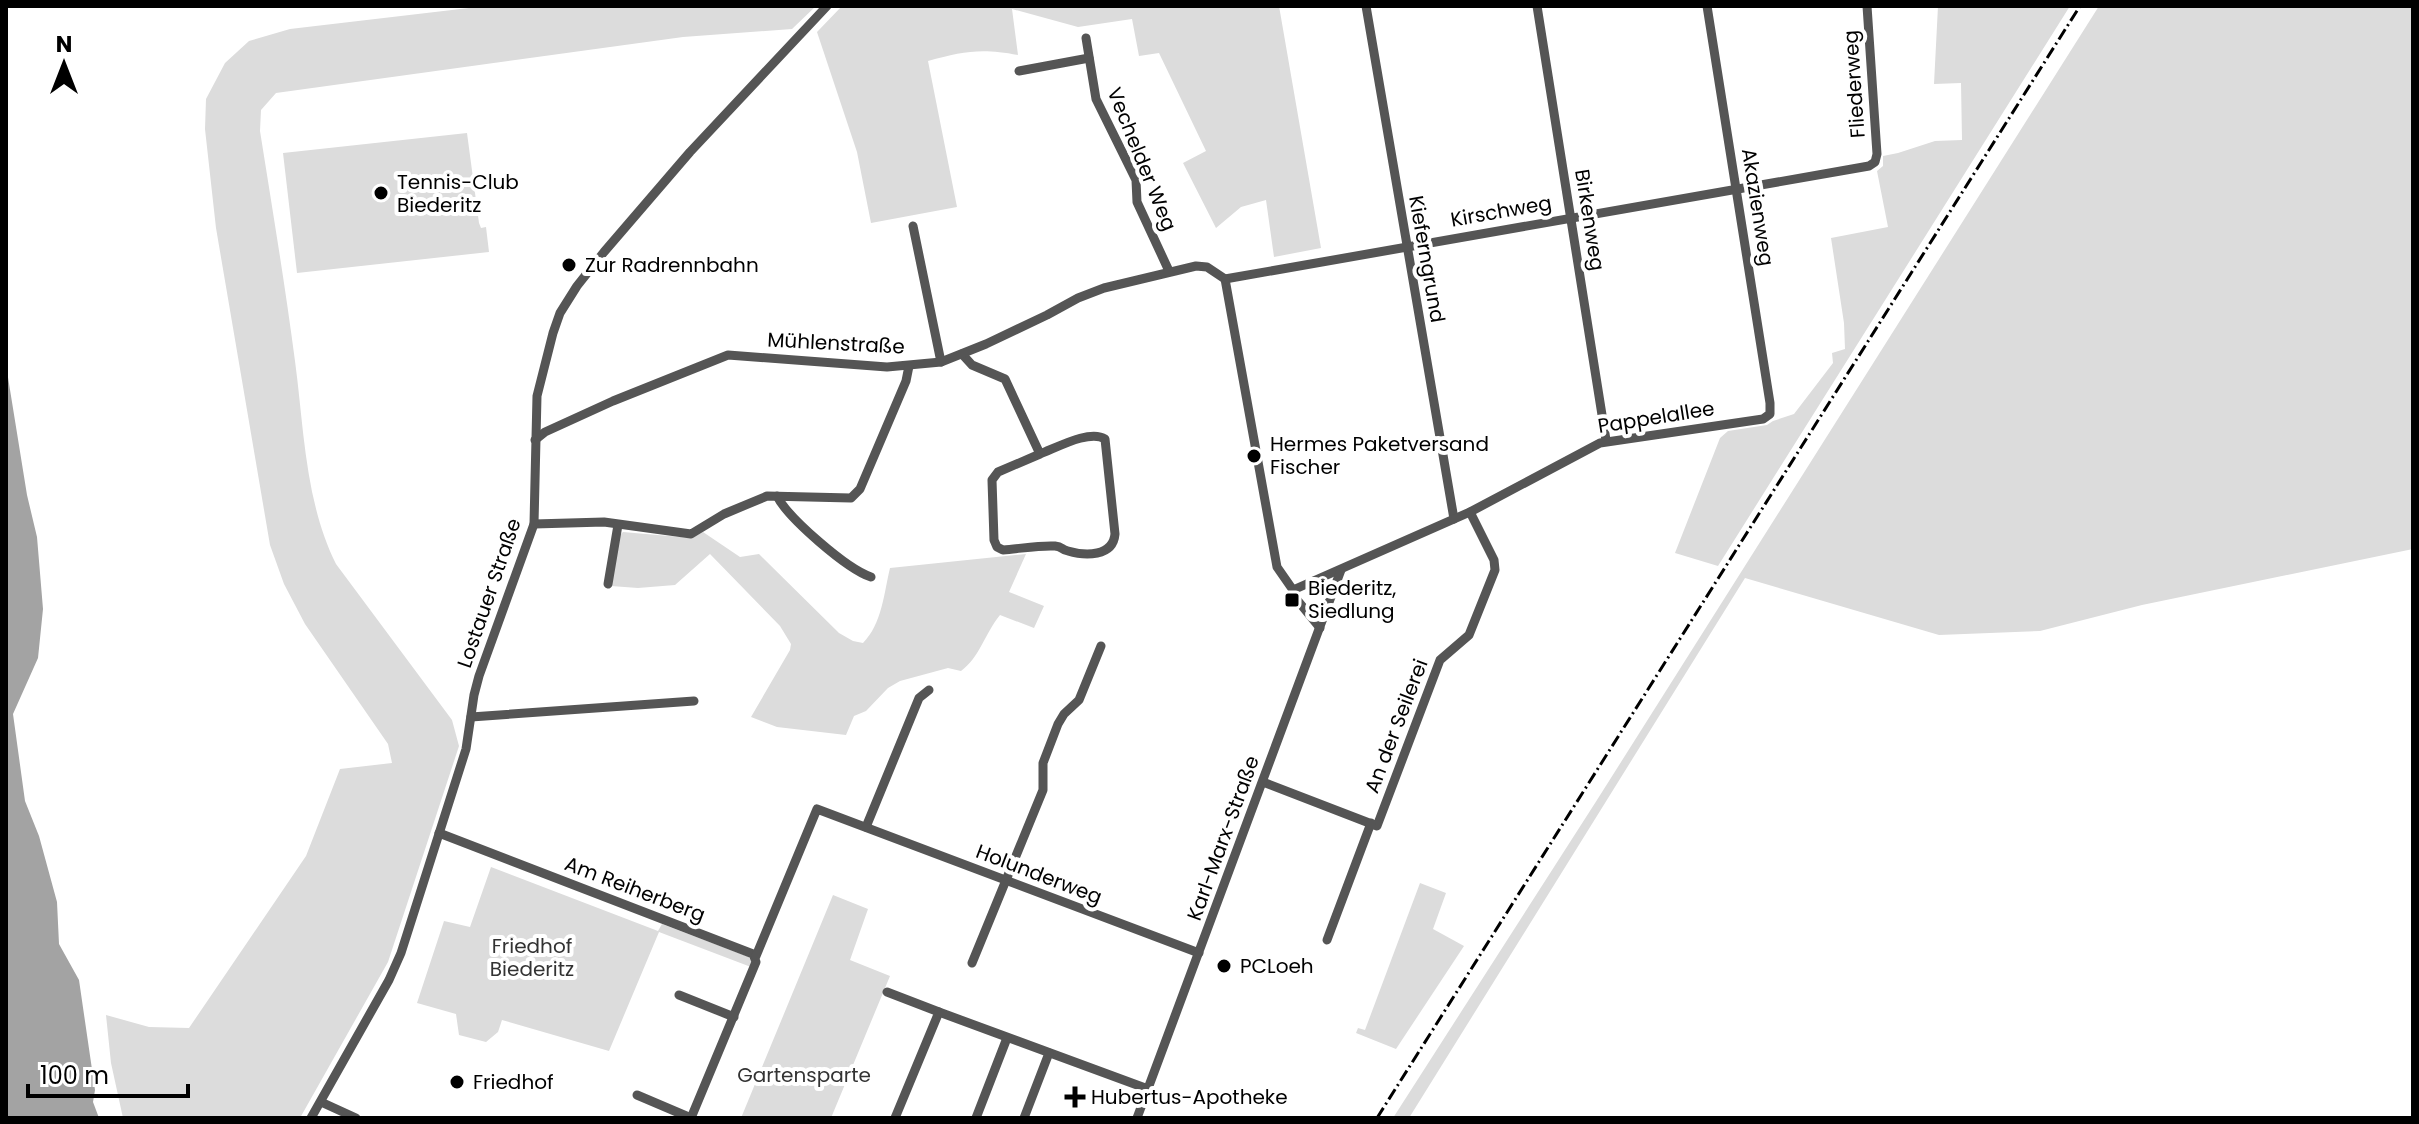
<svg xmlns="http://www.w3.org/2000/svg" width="2419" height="1124" font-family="Poppins,sans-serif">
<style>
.green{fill:#dcdcdc}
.water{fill:#a3a3a3}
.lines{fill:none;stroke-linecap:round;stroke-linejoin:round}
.street{stroke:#555;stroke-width:9}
.rail{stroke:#000;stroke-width:3;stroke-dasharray:12 4 2 4;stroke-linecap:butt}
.poi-dot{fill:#000;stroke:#fff;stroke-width:3}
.labels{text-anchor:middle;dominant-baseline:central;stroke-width:8;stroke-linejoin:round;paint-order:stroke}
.street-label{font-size:20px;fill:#000;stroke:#fff}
.poi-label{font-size:20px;fill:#000;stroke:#fff;text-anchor:start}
.park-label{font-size:20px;fill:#333;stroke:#fff}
</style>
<rect width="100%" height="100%" fill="#fff"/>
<g class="green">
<path d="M 486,6 L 816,6 L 792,29 L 683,37 L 276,93 L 261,110 L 260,131 C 272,207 285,284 295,361 C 304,428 305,502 336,564 L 452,720 L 459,746 L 388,962 L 300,1118 L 123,1118 L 111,1063 L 106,1015 L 149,1027 L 189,1028 L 306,856 L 340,769 L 392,763 L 388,744 L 305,624 L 284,584 L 270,545 L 216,228 L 205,129 L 206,99 L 225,63 L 249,41 L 290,29 Z"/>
<path d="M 842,6 L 1279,6 L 1321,248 L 1274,257 L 1266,200 L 1241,207 L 1216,228 L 1183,163 L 1206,151 L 1159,53 L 1139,56 L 1132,19 L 1078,27 L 1012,9 L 1018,55 C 982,48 963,51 928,61 L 957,207 L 871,223 L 857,152 L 817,32 Z"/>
<polygon points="1938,6 2070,6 1718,566 1675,553 1720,438 1728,431 1767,425 1773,421 1794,414 1833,363 1832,353 1845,349 1844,323 1831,238 1888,227 1877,171 1883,166 1883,156 1898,153 1935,141 1962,140 1961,83 1934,84"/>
<polygon points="2099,6 2413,6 2413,549 2142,605 2040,631 1939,635 1745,578 1409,1118 1393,1118 1597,800"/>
<polygon points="467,133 479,223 481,228 486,227 489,252 297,273 283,153"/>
<path d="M 623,532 L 692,538 L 703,532 L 740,557 L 759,554 L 839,633 L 853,641 L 863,643 C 882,624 884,593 890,568 L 1026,554 L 1009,592 L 1044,606 L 1034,628 L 1000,615 C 985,633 980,657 961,671 L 948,668 L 900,681 L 888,688 L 866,711 L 854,716 L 846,735 L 777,727 L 751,717 L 790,650 L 791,644 L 780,626 L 710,554 L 675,585 L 638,588 L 611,586 L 620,535 Z"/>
<polygon points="491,867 658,931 662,924 749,957 752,964 751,967 659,932 609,1051 502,1020 498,1032 486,1042 459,1035 456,1014 417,1003 444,921 470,927"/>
<polygon points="1420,883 1446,893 1433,929 1464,946 1396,1049 1356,1033 1358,1028 1365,1030"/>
<polygon points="833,895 868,909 850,960 890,976 831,1118 741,1118"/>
</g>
<polygon class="water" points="6,365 27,495 37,537 43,609 38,658 13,714 25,801 39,836 57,902 59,944 79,980 95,1090 93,1102 99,1118 6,1118"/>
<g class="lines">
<g class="street">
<polyline points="1366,6 1454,519"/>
<polyline points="1537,6 1606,440"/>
<polyline points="1086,38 1096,99 1136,180 1137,202 1169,271"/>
<polyline points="1019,71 1089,58"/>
<polyline points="913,226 941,362"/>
<polyline points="1225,279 1869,166 1875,162 1877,154 1867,6"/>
<polyline points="1225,279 1277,567 1293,590 1294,596 1320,628"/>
<path d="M 962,354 L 972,365 L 1005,379 L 1040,454 C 1056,448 1090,429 1105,439 L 1115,534 C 1113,557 1085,556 1068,551 C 1060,549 1063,547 1055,546 C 1039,545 1019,549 1003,550 L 997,547 L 994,540 L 992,480 L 998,472 L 1040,454"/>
<polyline points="535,440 545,432 613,401 728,355 887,367 941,362 986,344 1047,315 1078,298 1104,288 1196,266 1207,267 1225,279"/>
<path d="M 777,496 C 788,518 847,569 871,577"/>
<polyline points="534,524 604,522 691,534 724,514 767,496 851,498 860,489 906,381 909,366"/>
<polyline points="608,584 618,525"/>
<polyline points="1293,590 1470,512 1600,443 1763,419 1770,414 1770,403 1707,6"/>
<polyline points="471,717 694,701"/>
<polyline points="1263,782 1377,826 1440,660 1469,635 1495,570 1494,560 1470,512"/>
<polyline points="866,827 919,698 929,690"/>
<polyline points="439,833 753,954 756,962 691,1118"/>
<polyline points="1327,940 1371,823"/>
<polyline points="756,956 817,809 1199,953"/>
<polyline points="972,963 1043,790 1043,763 1058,724 1064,714 1079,700 1101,646"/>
<polyline points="887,992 939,1012 895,1118"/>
<polyline points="679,995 734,1017"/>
<polyline points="939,1012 1148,1089"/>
<polyline points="637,1095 691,1118"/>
<polyline points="321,1102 356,1118"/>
<polyline points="311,1118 389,980 401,953 466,749 474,695 479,676 534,524 537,396 553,333 560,313 577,286 604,252 690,152 827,6"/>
<polyline points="976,1118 1007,1038"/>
<polyline points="1024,1118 1049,1053"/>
<polyline points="1137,1118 1341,570"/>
</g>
<polyline class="rail" points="1377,1118 2080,6"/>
</g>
<g class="poi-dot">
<circle cx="381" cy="193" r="8"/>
<circle cx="569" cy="265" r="8"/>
<circle cx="1254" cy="456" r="8"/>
<rect x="1284" y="592" width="16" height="16" rx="4"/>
<circle cx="1224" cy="966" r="8"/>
<circle cx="457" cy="1082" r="8"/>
<path d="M1071 1085h8v8h8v8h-8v8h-8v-8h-8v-8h8z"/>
</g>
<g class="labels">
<g class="street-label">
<text transform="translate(1854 84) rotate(-94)">Fliederweg</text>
<text transform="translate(1142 159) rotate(68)">Vechelder Weg</text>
<text transform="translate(1758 207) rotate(81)">Akazienweg</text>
<text transform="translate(1501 211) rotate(-10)">Kirschweg</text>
<text transform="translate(1590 220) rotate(81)">Birkenweg</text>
<text transform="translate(1427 259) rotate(80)">Kieferngrund</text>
<text transform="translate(836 343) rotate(3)">Mühlenstraße</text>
<text transform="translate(1656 417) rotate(-9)">Pappelallee</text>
<text transform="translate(489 593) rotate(-71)">Lostauer Straße</text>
<text transform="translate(1396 726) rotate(-69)">An der Seilerei</text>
<text transform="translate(1223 838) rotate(-70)">Karl-Marx-Straße</text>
<text transform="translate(1039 874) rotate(21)">Holunderweg</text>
<text transform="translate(635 889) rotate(21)">Am Reiherberg</text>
</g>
<g class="poi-label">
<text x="397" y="182">Tennis-Club<tspan x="397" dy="23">Biederitz</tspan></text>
<text x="585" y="265">Zur Radrennbahn</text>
<text x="1270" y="444">Hermes Paketversand<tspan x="1270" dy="23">Fischer</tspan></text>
<text x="1308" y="588">Biederitz,<tspan x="1308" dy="23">Siedlung</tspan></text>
<text x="1240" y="966">PCLoeh</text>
<text x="473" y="1082">Friedhof</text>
<text x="1091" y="1097">Hubertus-Apotheke</text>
</g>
<g class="park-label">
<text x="532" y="946">Friedhof<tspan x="532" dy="23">Biederitz</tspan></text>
<text x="804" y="1075">Gartensparte</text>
</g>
</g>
<rect width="2419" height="1124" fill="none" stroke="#000000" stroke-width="16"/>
<g transform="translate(64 64)" stroke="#ffffff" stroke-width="6" paint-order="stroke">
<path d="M0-6L14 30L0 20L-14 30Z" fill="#000000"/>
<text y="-12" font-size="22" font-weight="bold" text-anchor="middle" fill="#000000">N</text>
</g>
<path d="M28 1084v12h160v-12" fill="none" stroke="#000000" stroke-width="4"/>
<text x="40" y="1084" font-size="24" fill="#000000" stroke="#ffffff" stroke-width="6" paint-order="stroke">100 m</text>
</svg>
